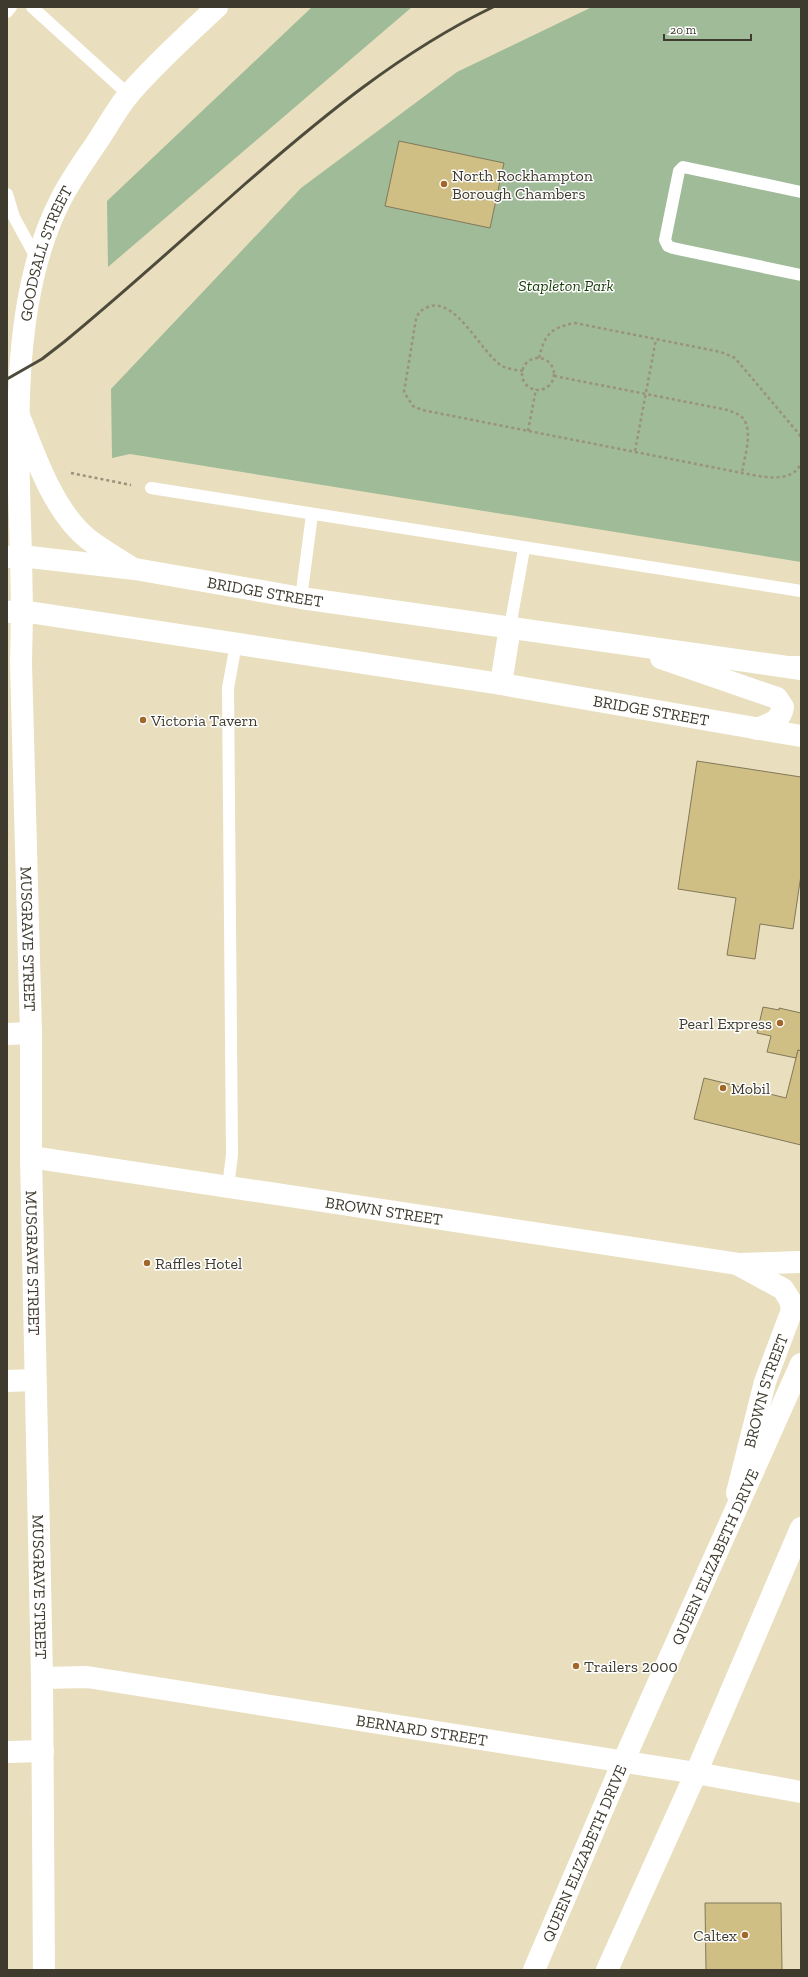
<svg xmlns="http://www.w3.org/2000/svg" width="808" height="1977" font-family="'Zilla Slab',serif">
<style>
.green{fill:#a0bb98}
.building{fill:#d0bf84;stroke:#81785a}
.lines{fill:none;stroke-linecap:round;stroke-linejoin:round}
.path{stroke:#9a927b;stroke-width:2.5;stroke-dasharray:3 3;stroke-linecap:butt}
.service{stroke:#fff;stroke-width:12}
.minor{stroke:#fff;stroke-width:22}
.secondary{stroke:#fff;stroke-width:22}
.primary{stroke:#fff;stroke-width:22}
.rail{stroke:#4f4b3c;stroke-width:3}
.poi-dot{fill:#a26628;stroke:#fff;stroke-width:1.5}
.labels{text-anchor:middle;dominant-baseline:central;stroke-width:3;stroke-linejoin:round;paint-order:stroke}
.poi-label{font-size:16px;fill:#3e3a2d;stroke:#fff;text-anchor:start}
.street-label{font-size:16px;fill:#3e3a2d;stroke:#fff}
.park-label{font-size:16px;font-style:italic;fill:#143905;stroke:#fff}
</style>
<rect width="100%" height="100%" fill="#e9dfbe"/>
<g class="green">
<polygon points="312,7 412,7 108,267 107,201"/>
<polygon points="592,7 801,7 801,562 130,454 112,458 111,389 301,188 457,72"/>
</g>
<g class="building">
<polygon points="399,141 504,163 490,228 385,206"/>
<polygon points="697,761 801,777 801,875 793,929 760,924 755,959 727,955 736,898 678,889"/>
<polygon points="763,1007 779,1010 779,1008 801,1013 801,1051 798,1050 796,1058 767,1052 771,1036 757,1033"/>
<polygon points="798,1050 801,1051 801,1145 694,1119 704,1078 786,1098"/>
<polygon points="705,1903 781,1903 782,1970 706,1970"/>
</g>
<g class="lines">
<g class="path">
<path d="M 539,358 C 545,334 550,328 575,323 L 721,352 L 735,358 L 799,434 L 801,439"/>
<circle cx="538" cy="374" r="16"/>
<path d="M 523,371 C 516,370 508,369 502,366 C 481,353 456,296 428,307 C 422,309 418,313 416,319 L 404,392 L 413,406 L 422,410 L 742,473 C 760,476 792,485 801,463"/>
<path d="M 554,376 L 728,410 C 734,413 741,414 744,420 C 753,433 744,458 742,473"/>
<polyline points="528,431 536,389"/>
<polyline points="635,451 656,339"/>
<polyline points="71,473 131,485"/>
</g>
<g class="service">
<polyline points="32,7 129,95"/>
<polyline points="7,12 11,7"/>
<polyline points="801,192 683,167 679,171 665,240 668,246 673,248 801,275"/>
<polyline points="7,194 14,217 38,261"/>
<polyline points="151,488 801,591"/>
<polyline points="301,598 312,515"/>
<polyline points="510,627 524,549"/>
<polyline points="228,1187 232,1155 228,688 236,644"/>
</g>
<g class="minor">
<path id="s1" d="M 21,556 C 18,444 8,301 61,199 C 71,179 85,160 97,142 C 108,126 117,108 130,93 C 157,62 187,35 217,7"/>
<path id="s2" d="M 22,611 L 21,663 L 31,1033 L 31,1157 L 42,1678 L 44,1970"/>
<polyline points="7,1034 31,1033"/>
<path id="s3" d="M 31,1157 L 738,1264 L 801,1262"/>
<polyline points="7,1381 35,1380"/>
<path id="s4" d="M 737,1493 L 765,1382 L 792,1310 L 790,1300 L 783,1289 L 739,1265"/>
<path id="s5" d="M 42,1678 L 87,1677 L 696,1773 L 801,1792"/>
<polyline points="7,1752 43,1751"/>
</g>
<g class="secondary">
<path d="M 18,413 C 34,453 53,511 88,539 C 101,549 115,557 129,566"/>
<polyline points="21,556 22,611"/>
<path id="s6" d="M 7,557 L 21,556 L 135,569 L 301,598 L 801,669"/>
<path id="s7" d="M 7,612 L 22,611 L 501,684 L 801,736"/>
<path d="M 661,658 L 777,698 L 783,707 C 781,721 770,724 757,729"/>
<polyline points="501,684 510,627"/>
</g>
<g class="primary">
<polyline points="789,667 801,667"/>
<path id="s8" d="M 534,1970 L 623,1762 L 801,1364"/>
<polyline points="607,1970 696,1773 801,1528"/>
</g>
<path class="rail" d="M 7,379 L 42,359 L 64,342 C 126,291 185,237 245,184 C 322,117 400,52 493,7"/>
</g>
<g class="poi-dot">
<circle cx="444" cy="184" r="4"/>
<circle cx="143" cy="720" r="4"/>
<circle cx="780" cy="1023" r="4"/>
<circle cx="723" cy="1088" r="4"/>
<circle cx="147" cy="1263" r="4"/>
<circle cx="576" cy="1666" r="4"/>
<circle cx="745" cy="1935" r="4"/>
</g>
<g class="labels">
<g class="poi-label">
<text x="452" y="175">North Rockhampton<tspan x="452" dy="18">Borough Chambers</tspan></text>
<text x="151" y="720">Victoria Tavern</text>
<text x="772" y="1023" text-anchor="end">Pearl Express</text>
<text x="731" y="1088">Mobil</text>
<text x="155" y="1263">Raffles Hotel</text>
<text x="584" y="1666">Trailers 2000</text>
<text x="737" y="1935" text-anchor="end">Caltex</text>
</g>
<g class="street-label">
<text stroke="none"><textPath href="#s1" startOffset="306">GOODSALL STREET</textPath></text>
<text stroke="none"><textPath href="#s6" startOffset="261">BRIDGE STREET</textPath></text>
<text stroke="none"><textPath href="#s7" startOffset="652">BRIDGE STREET</textPath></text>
<text stroke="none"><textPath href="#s2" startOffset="328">MUSGRAVE STREET</textPath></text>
<text stroke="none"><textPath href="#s3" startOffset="357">BROWN STREET</textPath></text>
<text stroke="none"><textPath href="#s2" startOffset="652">MUSGRAVE STREET</textPath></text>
<text stroke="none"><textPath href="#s4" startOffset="106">BROWN STREET</textPath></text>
<text stroke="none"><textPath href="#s8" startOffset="451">QUEEN ELIZABETH DRIVE</textPath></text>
<text stroke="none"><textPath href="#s2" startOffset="976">MUSGRAVE STREET</textPath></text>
<text stroke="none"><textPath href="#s5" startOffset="384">BERNARD STREET</textPath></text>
<text stroke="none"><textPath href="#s8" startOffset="127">QUEEN ELIZABETH DRIVE</textPath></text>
</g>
<g class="park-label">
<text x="566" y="285">Stapleton Park</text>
</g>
</g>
<rect width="808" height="1977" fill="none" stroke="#3e3a2d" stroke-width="16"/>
<path d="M664 34v6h87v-6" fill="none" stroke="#3e3a2d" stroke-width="2"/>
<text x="670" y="34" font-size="12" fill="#3e3a2d" stroke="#ffffff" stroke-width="3" paint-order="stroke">20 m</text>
</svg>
